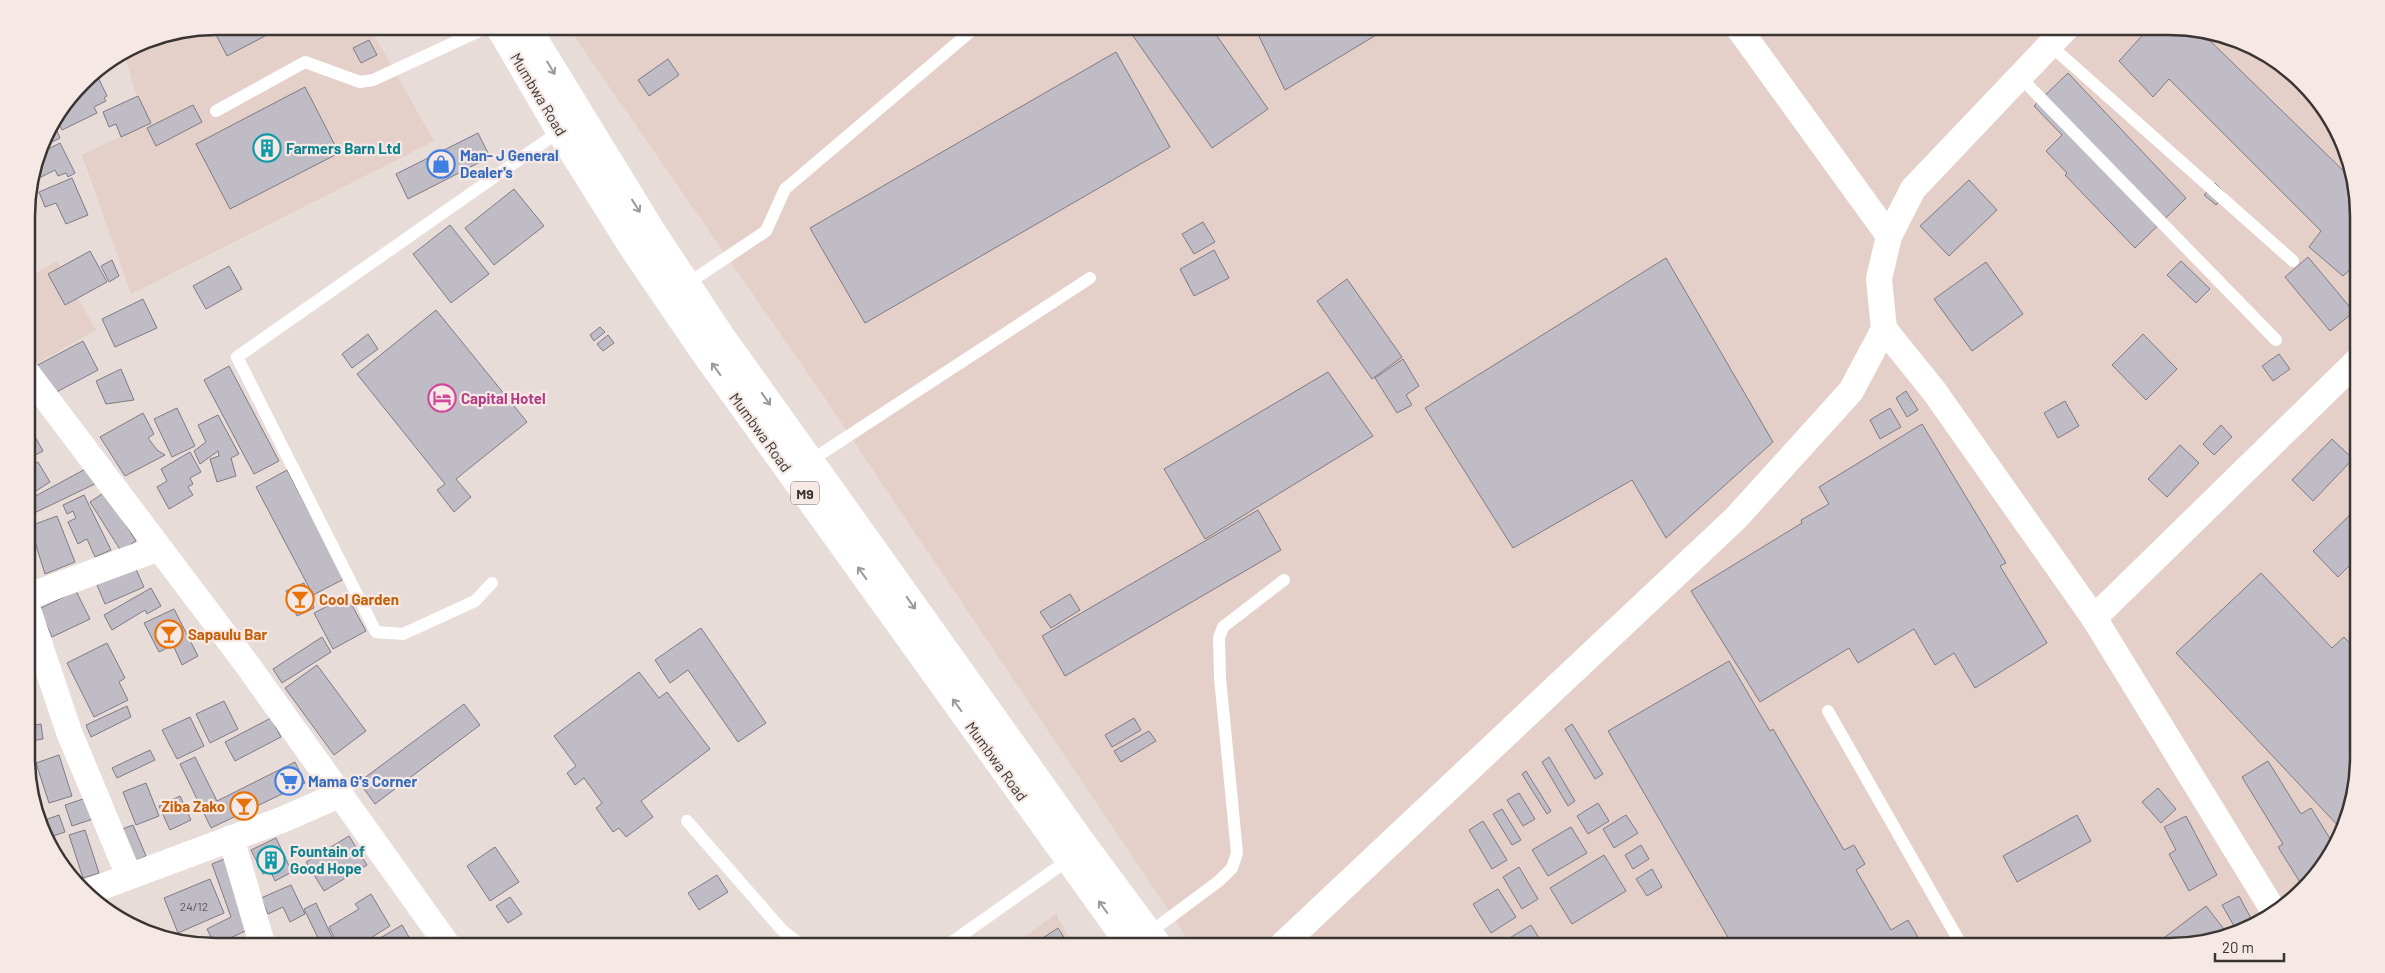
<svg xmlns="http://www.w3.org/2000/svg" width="2385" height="973" font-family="Barlow,sans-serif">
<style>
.built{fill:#e4d0c8}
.building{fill:#c0bcc6;stroke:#7f7a84}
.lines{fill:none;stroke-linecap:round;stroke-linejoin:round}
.lane{stroke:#fff;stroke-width:12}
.street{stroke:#fff;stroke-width:26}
.primary{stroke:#fff;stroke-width:28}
.oneway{stroke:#9c9a99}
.labels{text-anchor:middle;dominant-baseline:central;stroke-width:4.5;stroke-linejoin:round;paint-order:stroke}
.number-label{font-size:12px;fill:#5c5758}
.shield{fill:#f6e9e5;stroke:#726b68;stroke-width:1}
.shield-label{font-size:14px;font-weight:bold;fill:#3a3533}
.street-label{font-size:15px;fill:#3a3533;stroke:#f6e9e5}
.culture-label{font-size:15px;font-weight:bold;fill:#0d838f;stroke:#f6e9e5;text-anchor:start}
.shop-label{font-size:15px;font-weight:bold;fill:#366cbe;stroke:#f6e9e5;text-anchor:start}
.hotel-label{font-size:15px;font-weight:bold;fill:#b23c85;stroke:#f6e9e5;text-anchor:start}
.food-label{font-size:15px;font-weight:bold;fill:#c56008;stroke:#f6e9e5;text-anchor:start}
.rim{fill:none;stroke:#3a3533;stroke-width:2.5}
</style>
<rect width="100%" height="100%" fill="#e8dcd8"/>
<g class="built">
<polygon points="216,26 369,26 434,141 131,294 82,155 145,125 124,53 143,41"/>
<polygon points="567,26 2169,26 2231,36 2275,58 2319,100 2344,143 2357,191 2359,757 2349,819 2320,872 2284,908 2231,937 2181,946 1193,947 820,391"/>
<polygon points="57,261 96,330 34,365 27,354 27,278"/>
<polygon points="1057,913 1058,919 1076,947 1011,947"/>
</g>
<g class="building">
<polygon points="284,26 227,56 212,27 216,26"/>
<polygon points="1126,26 1210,26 1268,109 1212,148"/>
<polygon points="1254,26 1391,26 1285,90"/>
<polygon points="2151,26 2169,26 2200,31 2355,182 2357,191 2357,263 2343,276 2309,247 2321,231 2169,79 2153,97 2119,61"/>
<polygon points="369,40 377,55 361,63 353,48"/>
<polygon points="1116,52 1170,147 865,323 810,228"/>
<polygon points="668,59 679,75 649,96 638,80"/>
<polygon points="2068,73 2186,198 2135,248 2065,175 2067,173 2046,151 2062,135 2034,106"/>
<polygon points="97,75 107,96 104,98 106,101 94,107 97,113 62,130 56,119 84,81"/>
<polygon points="305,87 339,153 230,209 196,144"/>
<polygon points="138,96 151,123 121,137 116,124 109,127 103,112"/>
<polygon points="193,105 202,122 156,146 147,128"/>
<polygon points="48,128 51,134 57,131 60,138 42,147"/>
<polygon points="478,133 490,157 408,199 396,174"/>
<polygon points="60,143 75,173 68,177 66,173 58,176 55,170 41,177 36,167 40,153"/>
<polygon points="72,178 88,215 66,224 56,203 45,207 39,192"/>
<polygon points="1969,180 1997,210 1949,256 1920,226"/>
<polygon points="2215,183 2226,194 2216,205 2204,195"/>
<polygon points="514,189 544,226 494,265 465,228"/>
<polygon points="27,205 34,218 27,222"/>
<polygon points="1203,222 1215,242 1194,254 1182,234"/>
<polygon points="450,225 489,274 451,303 413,254"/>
<polygon points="1214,250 1229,278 1194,296 1180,269"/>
<polygon points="90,251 107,282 65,305 48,274"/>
<polygon points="2308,257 2354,312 2330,331 2285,277"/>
<polygon points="1666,258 1773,442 1666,538 1632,480 1513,548 1425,408"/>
<polygon points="112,260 119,276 109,282 101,266"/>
<polygon points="2181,261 2210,289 2196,303 2167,275"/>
<polygon points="1986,262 2023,314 1972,351 1934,299"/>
<polygon points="229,266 242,289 206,309 193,286"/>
<polygon points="1347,279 1402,357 1372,379 1317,301"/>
<polygon points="143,299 157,328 115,347 102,319"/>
<polygon points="436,310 527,422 456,479 471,497 454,512 437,490 445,484 357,374"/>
<polygon points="600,327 605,332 594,341 590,335"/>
<polygon points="368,334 378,349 352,368 342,354"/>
<polygon points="2143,334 2177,369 2146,400 2112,365"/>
<polygon points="608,335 614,343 603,351 597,344"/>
<polygon points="83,341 98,370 49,396 34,367"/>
<polygon points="2279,354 2290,369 2273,381 2262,366"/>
<polygon points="1403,359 1419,386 1406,395 1412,405 1397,413 1375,378"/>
<polygon points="229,366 279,461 254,474 204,380"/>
<polygon points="121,369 134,400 106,404 96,381"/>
<polygon points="1328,372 1373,436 1205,539 1164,469"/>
<polygon points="1906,391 1918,410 1907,417 1896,398"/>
<polygon points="2065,401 2079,426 2058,438 2044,413"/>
<polygon points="177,408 195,446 172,457 154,419"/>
<polygon points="1890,408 1901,427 1880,439 1870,420"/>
<polygon points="143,413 154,434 148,438 157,450 165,455 125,476 100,437"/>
<polygon points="218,415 239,454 231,458 236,476 217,482 210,459 219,456 218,451 200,464 194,451 206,442 198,425"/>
<polygon points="28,424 43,451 28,459"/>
<polygon points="1922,424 2006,563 2000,566 2047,643 1975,688 1954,653 1935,665 1914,629 1858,663 1849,648 1760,702 1691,591 1802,523 1801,520 1829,504 1819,487"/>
<polygon points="2221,425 2232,437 2214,455 2203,444"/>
<polygon points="2332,439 2353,459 2313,501 2292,480"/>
<polygon points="2180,445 2199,463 2167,497 2148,479"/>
<polygon points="190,452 201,472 190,478 193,484 188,487 193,495 169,509 157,487 167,481 161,469"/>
<polygon points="38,462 50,482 28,496 28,467"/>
<polygon points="91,466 101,481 28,516 28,500"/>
<polygon points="287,470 344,579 313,595 256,487"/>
<polygon points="105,492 136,541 121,551 90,502"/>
<polygon points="84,495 111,550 95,557 87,539 78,544 68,522 76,518 73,511 67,514 63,505"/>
<polygon points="2358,507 2358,557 2338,577 2313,551"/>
<polygon points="1258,510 1281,550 1065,676 1042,636"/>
<polygon points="57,516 75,562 45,574 30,526"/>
<polygon points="135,567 144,587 105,604 94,578"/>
<polygon points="2261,573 2332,648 2344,637 2358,652 2359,757 2349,819 2342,830 2176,653"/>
<polygon points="304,583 314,608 297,616 286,591"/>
<polygon points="151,588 161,606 147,614 145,610 112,630 104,615"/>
<polygon points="76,591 90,619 52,637 39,609"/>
<polygon points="1070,594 1080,610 1051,628 1040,612"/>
<polygon points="347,596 366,631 333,649 314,613"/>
<polygon points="174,609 198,656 182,665 173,645 159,652 144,623"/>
<polygon points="701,628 766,723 738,742 688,670 670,683 655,660"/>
<polygon points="322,637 331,652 282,683 273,669"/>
<polygon points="107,643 125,678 119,682 128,700 94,717 67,663"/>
<polygon points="39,658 44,673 29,678 29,661"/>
<polygon points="1729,661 1770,731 1773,729 1844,850 1854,845 1865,864 1856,870 1891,930 1908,920 1923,946 1733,946 1608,731"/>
<polygon points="317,665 366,731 334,755 285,688"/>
<polygon points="639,672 659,698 667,692 710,749 641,801 653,817 626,837 619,828 613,832 596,808 602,803 584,778 575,785 567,773 576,766 554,736"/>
<polygon points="224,701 238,729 210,743 196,714"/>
<polygon points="464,704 480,725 375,804 359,782"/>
<polygon points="127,706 131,717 91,737 86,725"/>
<polygon points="190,717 204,746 177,759 162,730"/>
<polygon points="271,718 281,737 235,761 225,742"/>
<polygon points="1134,718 1141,730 1112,747 1105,735"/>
<polygon points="29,721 30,726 41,724 43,739 30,741"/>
<polygon points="1572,724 1603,774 1595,779 1565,729"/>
<polygon points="1149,731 1156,741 1121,762 1114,751"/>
<polygon points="150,750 155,760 117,778 112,768"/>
<polygon points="59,755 72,796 49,803 36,763"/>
<polygon points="195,757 217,801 295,762 305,783 211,828 180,764"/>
<polygon points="1549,757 1575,801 1568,806 1542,762"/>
<polygon points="2268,761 2301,814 2311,808 2334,845 2320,872 2305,887 2303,887 2278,847 2283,844 2242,777"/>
<polygon points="1526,771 1551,811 1547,814 1522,774"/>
<polygon points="146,783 159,816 136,825 123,792"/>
<polygon points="2158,788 2176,809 2161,823 2142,802"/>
<polygon points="1519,793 1535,819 1523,826 1507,800"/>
<polygon points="92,796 99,817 72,826 65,805"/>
<polygon points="180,796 191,820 170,830 159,806"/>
<polygon points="1598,803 1609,821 1588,834 1577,816"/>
<polygon points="1502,809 1521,840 1512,845 1493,814"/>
<polygon points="59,815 65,832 45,839 39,822"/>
<polygon points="1626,815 1638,833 1614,848 1603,829"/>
<polygon points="2077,815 2091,841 2017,882 2003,856"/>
<polygon points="2186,816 2217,875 2189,891 2169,854 2176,850 2164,827"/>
<polygon points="1483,821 1507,860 1492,869 1469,830"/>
<polygon points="133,825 146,856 131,863 117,831"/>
<polygon points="1571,827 1587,853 1548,876 1532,850"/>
<polygon points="85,830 99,873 83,878 69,835"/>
<polygon points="349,836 367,865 324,891 306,862"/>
<polygon points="276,838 292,872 275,881 270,870 263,874 251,850"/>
<polygon points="1641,845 1649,859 1633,869 1625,855"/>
<polygon points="495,847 519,882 490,901 467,866"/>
<polygon points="1604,855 1626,891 1572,924 1550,888"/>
<polygon points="227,858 252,928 215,945 207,929 231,917 212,864"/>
<polygon points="1519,867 1538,899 1522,909 1503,877"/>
<polygon points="1652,869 1662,887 1647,896 1636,879"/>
<polygon points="717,875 728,892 699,910 688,893"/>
<polygon points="210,879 224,913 178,933 164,898"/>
<polygon points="291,885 305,914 290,922 283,907 268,914 261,898"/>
<polygon points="1498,889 1516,917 1491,933 1473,904"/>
<polygon points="371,894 390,926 356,947 339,947 329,927 359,909 355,904"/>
<polygon points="2239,896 2254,924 2238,933 2222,905"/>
<polygon points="510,897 522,914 508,923 496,906"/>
<polygon points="316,903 332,937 320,942 304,909"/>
<polygon points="2206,906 2230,937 2181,946 2160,946 2157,943"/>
<polygon points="402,925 409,937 392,947 365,947"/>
<polygon points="1531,925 1544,946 1506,946 1503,942"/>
<polygon points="1058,928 1070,947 1029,947"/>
<polygon points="335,939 338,947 317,947"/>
<polygon points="249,941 252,947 235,947"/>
</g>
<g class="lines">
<g class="lane">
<polyline points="2050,45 2293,261"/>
<polyline points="2019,76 2276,340"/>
<polyline points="216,111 305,62 360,82 373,80 490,26"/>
<polyline points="687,284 766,231 785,189 977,26"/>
<polyline points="810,461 1090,278"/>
<polyline points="492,583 475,601 403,634 376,632 237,357 560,131"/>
<polyline points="1828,711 1962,946"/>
<polyline points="687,821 782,930 804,947"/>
<polyline points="1149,933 1219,881 1232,868 1237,853 1220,678 1219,638 1223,627 1284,580"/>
<polyline points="945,947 1068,860"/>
</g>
<g class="street">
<polyline points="1737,26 1889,236"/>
<polyline points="1884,329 1934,391 2094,618 2275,913"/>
<polyline points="28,374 246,663 449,947"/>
<polyline points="29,596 159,548"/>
<polyline points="29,613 69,732 129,876"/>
<polyline points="2094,618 2358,360"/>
<polyline points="231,838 263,947"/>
<polyline points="85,893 284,819 341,794"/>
<polyline points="1280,947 1736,518 1851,391 1884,329 1879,279 1889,236 1913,189 2068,26"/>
</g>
<g class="primary">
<polyline points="499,26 560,131 634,249 705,353 1132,947"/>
<polyline points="526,26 652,232 720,335 1082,843 1159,947"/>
</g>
</g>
<defs><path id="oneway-shaft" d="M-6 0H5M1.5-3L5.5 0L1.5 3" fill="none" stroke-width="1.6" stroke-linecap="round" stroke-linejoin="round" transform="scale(1.25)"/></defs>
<g class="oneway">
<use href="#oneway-shaft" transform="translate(551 68) rotate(59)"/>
<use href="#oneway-shaft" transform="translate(636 206) rotate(58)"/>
<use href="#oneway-shaft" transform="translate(716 369) rotate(-126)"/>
<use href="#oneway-shaft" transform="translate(766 399) rotate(55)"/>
<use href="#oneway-shaft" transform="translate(862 573) rotate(-126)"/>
<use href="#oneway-shaft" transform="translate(911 603) rotate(55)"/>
<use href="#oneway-shaft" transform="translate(957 705) rotate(-126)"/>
<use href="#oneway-shaft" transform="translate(1103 907) rotate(-126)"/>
</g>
<defs>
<g id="building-ring" transform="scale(1.4375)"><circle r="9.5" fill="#f6e9e5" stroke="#0f9aa8" stroke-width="1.5"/><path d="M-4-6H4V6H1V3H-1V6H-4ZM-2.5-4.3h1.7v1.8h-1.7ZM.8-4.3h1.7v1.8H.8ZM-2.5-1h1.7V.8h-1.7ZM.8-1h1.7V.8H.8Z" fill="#0f9aa8"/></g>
<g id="shop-ring" transform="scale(1.4375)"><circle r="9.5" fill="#f6e9e5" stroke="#3f7fe0" stroke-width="1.5"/><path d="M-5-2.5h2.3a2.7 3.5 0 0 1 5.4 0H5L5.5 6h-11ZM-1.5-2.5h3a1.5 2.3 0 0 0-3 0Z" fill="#3f7fe0"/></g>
<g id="hotel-ring" transform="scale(1.4375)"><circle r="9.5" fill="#f6e9e5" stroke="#d1479c" stroke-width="1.5"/><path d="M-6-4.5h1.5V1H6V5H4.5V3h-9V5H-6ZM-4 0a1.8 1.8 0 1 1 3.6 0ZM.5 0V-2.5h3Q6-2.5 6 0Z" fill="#d1479c"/></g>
<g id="bar-ring" transform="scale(1.4375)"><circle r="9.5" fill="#f6e9e5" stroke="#e8710a" stroke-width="1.5"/><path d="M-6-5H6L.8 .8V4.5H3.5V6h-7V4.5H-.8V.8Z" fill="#e8710a"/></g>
<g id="supermarket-ring" transform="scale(1.4375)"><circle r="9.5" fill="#f6e9e5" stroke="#3f7fe0" stroke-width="1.5"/><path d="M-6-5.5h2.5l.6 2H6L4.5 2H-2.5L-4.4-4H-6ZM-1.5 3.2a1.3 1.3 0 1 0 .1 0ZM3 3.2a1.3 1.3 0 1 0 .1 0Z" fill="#3f7fe0"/></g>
</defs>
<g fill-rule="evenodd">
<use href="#building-ring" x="267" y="148"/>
<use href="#shop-ring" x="441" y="164"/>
<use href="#hotel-ring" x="442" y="398"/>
<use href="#bar-ring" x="300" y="599"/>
<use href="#bar-ring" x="169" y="634"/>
<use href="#supermarket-ring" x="289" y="781"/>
<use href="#bar-ring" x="244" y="806"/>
<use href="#building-ring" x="271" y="860"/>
</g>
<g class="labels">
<g class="number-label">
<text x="194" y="906">24/12</text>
</g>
<rect class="shield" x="791" y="481.5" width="28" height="23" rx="4"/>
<g class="shield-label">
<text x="805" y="493">M9</text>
</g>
<g class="street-label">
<text transform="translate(539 94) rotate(59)">Mumbwa Road</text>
<text transform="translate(761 432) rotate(54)">Mumbwa Road</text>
<text transform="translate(997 761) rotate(54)">Mumbwa Road</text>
</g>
<g class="culture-label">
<text x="286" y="148">Farmers Barn Ltd</text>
<text x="290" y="851">Fountain of<tspan x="290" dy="17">Good Hope</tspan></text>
</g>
<g class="shop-label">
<text x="460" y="155">Man- J General<tspan x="460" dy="17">Dealer's</tspan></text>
<text x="308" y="781">Mama G's Corner</text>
</g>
<g class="hotel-label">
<text x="461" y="398">Capital Hotel</text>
</g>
<g class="food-label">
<text x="319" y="599">Cool Garden</text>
<text x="188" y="634">Sapaulu Bar</text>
<text x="225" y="806" text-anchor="end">Ziba Zako</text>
</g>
</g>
<path d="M0 0H2385V973H0ZM216 35H2169A181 181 0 0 1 2350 216V757A181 181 0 0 1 2169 938H216A181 181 0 0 1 35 757V216A181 181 0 0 1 216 35Z" fill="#f6e9e5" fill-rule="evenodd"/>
<path class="rim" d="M216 35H2169A181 181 0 0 1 2350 216V757A181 181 0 0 1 2169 938H216A181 181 0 0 1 35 757V216A181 181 0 0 1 216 35Z"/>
<path d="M2215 953v8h69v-8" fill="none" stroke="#3a3533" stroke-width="2.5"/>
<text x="2222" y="953" font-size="15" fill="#3a3533" stroke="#f6e9e5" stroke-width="4" paint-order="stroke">20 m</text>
</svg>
